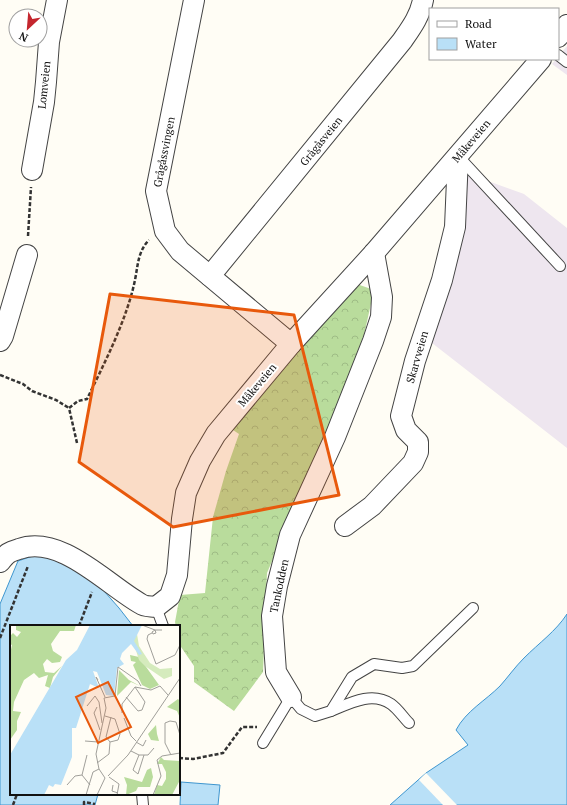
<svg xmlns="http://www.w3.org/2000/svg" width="567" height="805" font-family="'PT Serif',serif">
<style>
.industrial{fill:#eee6ef}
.forest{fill:url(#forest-crowns)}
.water{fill:#b9e0f7;stroke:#3f96cf}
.pier{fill:#fffdf5}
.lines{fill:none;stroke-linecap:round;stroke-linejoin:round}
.lane-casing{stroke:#444;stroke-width:12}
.street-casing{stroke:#444;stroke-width:22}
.path{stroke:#333;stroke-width:2.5;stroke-dasharray:4 2;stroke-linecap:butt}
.lane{stroke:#fff;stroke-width:10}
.street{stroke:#fff;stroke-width:20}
.marked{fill:#e8590c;fill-opacity:0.2;stroke:#e8590c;stroke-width:3;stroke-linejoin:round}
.labels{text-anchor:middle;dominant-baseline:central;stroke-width:4;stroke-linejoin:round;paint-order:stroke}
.street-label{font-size:11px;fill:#111;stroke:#fff}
.inset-road{fill:none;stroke:#a09f9a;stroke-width:1}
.view{fill:#e8590c;fill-opacity:0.15;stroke:#e8590c;stroke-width:2}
.inset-edge{fill:none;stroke:#111;stroke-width:2}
</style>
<defs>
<pattern id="forest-crowns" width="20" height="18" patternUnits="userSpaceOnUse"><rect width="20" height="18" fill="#b9dc9c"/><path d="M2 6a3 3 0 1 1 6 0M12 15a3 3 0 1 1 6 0" fill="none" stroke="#9ebc85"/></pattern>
</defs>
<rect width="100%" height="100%" fill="#fffdf5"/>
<g class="industrial">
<polygon points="567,46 567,75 552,64"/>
<polygon points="466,173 524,194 567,228 567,448 432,343 460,229"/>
</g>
<polygon class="forest" points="354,283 374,290 364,335 327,431 267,573 263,672 234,711 194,682 194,666 179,644 179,626 176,626 175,622 180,595 205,593 213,517 226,471 239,434 227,426"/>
<g class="water">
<polygon points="44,552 96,582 119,608 133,626 11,626 11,794 98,794 95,805 0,805 0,604 18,561"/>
<path d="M 567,614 L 567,805 L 390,805 L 426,773 L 468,745 L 456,730 C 466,711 485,701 500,686 C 508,677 515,667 524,658 C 539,643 556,631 567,614 Z"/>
<polygon points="181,782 220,785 218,805 180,805"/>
</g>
<polygon class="pier" points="426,773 457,805 443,805 419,780"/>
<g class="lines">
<g class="lane-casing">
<g id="lane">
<polyline points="558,55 567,62"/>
<polyline points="458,156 560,266"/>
<polyline points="156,607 163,626"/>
<path d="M 331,711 C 350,703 372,691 391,704 C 398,709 403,717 409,723"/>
<polyline points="263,743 291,697 301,709 315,716 331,711 352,677 374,664 402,668 413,666 473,608"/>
<polyline points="142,794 143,805"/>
</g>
</g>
<g class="street-casing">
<g id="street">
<polyline points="194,0 156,191 165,231 180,251 291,344"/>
<polyline points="558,37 567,25"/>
<polyline points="32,170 44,102 46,82 49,42 57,0"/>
<path d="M 210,276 L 402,41 C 411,28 420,16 423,0"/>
<polyline points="0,341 3,336 27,255"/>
<polyline points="345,526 372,506 413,463 418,452 418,442 406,430 401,416 415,361 442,280 455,227 458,156"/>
<path d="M 0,562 C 7,553 9,552 19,549 C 61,534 107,585 141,604 C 145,607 151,606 156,607 L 170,596 L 177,575 L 182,519 L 186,493 L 200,461 L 216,434 L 291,344 L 374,253 L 541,59"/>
<polyline points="291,697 276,672 272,616 277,586 290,535 335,437 373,341 381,317 382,297 374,253"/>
</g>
</g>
<g class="path">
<polyline points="28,236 31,187"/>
<polyline points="0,375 23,384 32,391 56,400 69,408"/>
<path d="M 77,443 L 69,408 L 78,401 L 87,399 C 105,362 127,319 135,280 C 138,265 138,251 149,240"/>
<polyline points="79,626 92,592"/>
<polyline points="0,638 28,566"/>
<polyline points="179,758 193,759 223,753 242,727 257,727"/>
<polyline points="13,805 17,794"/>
<polyline points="84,805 84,802 95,804"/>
</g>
<use href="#lane" class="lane"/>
<use href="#street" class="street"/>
</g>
<path class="marked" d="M 110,294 L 294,315 L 339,495 L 173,527 L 79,462 Z"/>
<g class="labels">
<g class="street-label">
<text transform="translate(44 85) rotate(-84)">Lomveien</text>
<text transform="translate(321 141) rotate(-51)">Grågåsveien</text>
<text transform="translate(471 141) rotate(-50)">Måkeveien</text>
<text transform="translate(164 152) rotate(-79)">Grågåssvingen</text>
<text transform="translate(417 357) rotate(-74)">Skarvveien</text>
<text transform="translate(257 385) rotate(-50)">Måkeveien</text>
<text transform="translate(279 586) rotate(-78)">Tankodden</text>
</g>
</g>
<g transform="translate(10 625)">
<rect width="170" height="170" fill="#fffdf5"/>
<path d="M 6,0 L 66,0 L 64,6 L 50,6 L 41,19 L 43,26 L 52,32 L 50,37 L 42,38 L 37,34 L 33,39 L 35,47 L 44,48 L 52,41 L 43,52 L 40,63 L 35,61 L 38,50 L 29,53 L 24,48 L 14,55 L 4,77 L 3,86 L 11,87 L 7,96 L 7,105 L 0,115 L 0,29 L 2,20 L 0,19 L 0,11 L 3,8 L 7,12 L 11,7 L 6,5 ZM 120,30 L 129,32 L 149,60 L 140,64 L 132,60 L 123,40 L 126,37 L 121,36 ZM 109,45 L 119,55 L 130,61 L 121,57 L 107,71 ZM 168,74 L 170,76 L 170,93 L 167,86 L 157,82 ZM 146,100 L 147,109 L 149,116 L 141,115 L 138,109 ZM 151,132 L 154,135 L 170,136 L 170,155 L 162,170 L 144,170 L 147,160 L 152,161 L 156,154 L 156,147 L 152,139 L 147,139 ZM 141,143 L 143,152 L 140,162 L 128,162 L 126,166 L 116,170 L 117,160 L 114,152 L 132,157 L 137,145 Z" fill="#b9dc9c"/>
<path d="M 127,9 L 129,21 L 140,38 L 150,44 L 162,43 L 162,51 L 154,54 L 135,41 L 129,35 L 123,16 Z" fill="#d5ebbd"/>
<path d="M 80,0 L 132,0 L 124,16 L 132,29 L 129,30 L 121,19 L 112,28 L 110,34 L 114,39 L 107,43 L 104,71 L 96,70 L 87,47 L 83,46 L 89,63 L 80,59 L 66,103 L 62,103 L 62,132 L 51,160 L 45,159 L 43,162 L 39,160 L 34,170 L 0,170 L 0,130 L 56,35 L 67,25 Z" fill="#b9e0f7"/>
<path class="inset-road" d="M 132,0 L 145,5 L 152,5M 145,5 L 146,8 L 143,9 L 142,7 ZM 142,8 L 138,10 L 137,14 L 146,39 L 165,30 L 170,20M 88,55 L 86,52 L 95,72M 85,71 L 89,77 L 92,98M 116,72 L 128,86 L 132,85 L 135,77 L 125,62M 77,81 L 85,71M 87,82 L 84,88 L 90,105M 112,88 L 112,79 L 125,62 L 141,65 L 150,61 L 158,70M 95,91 L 105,94 L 110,109 L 108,115 L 100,117M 114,93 L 121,111 L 126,116M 75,116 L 88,117M 126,117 L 133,121 L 136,115M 121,126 L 129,130 L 138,130 L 144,123M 129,130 L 123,145 L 128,149 L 134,130M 161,130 L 155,118 L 155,98 L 160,96 L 166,97 L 170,110M 87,138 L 99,129 L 100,117 L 96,112 L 101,92M 72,150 L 77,130M 72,150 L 80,160M 98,151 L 118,130 L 170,53M 99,152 L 109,159 L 107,170M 95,153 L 89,144 L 86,129 L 96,83 L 94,73 L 105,71 L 108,42 L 128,56 L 131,61M 57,160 L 65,151 L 72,150M 103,160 L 102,166 L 108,168M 76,170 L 83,147 L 89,144M 87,170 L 95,153M 143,170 L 151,151 L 147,135 L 152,131 L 170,128"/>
<path class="view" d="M 98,57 L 121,102 L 88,118 L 66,72 Z"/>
<rect width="170" height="170" class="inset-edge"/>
</g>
<rect x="429" y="8" width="130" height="52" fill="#ffffff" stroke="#a0a0a0"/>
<rect x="437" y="21" width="20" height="6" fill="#ffffff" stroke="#a0a0a0"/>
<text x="465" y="28" font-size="12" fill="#111111">Road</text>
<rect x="437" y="38" width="20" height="12" fill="#b9e0f7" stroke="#a0a0a0"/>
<text x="465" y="48" font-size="12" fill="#111111">Water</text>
<g transform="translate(28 28) rotate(206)"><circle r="19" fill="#ffffff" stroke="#a0a0a0"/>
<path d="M0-3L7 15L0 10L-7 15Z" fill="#c4262e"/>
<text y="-6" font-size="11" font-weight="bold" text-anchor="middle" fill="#111111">N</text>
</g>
</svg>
